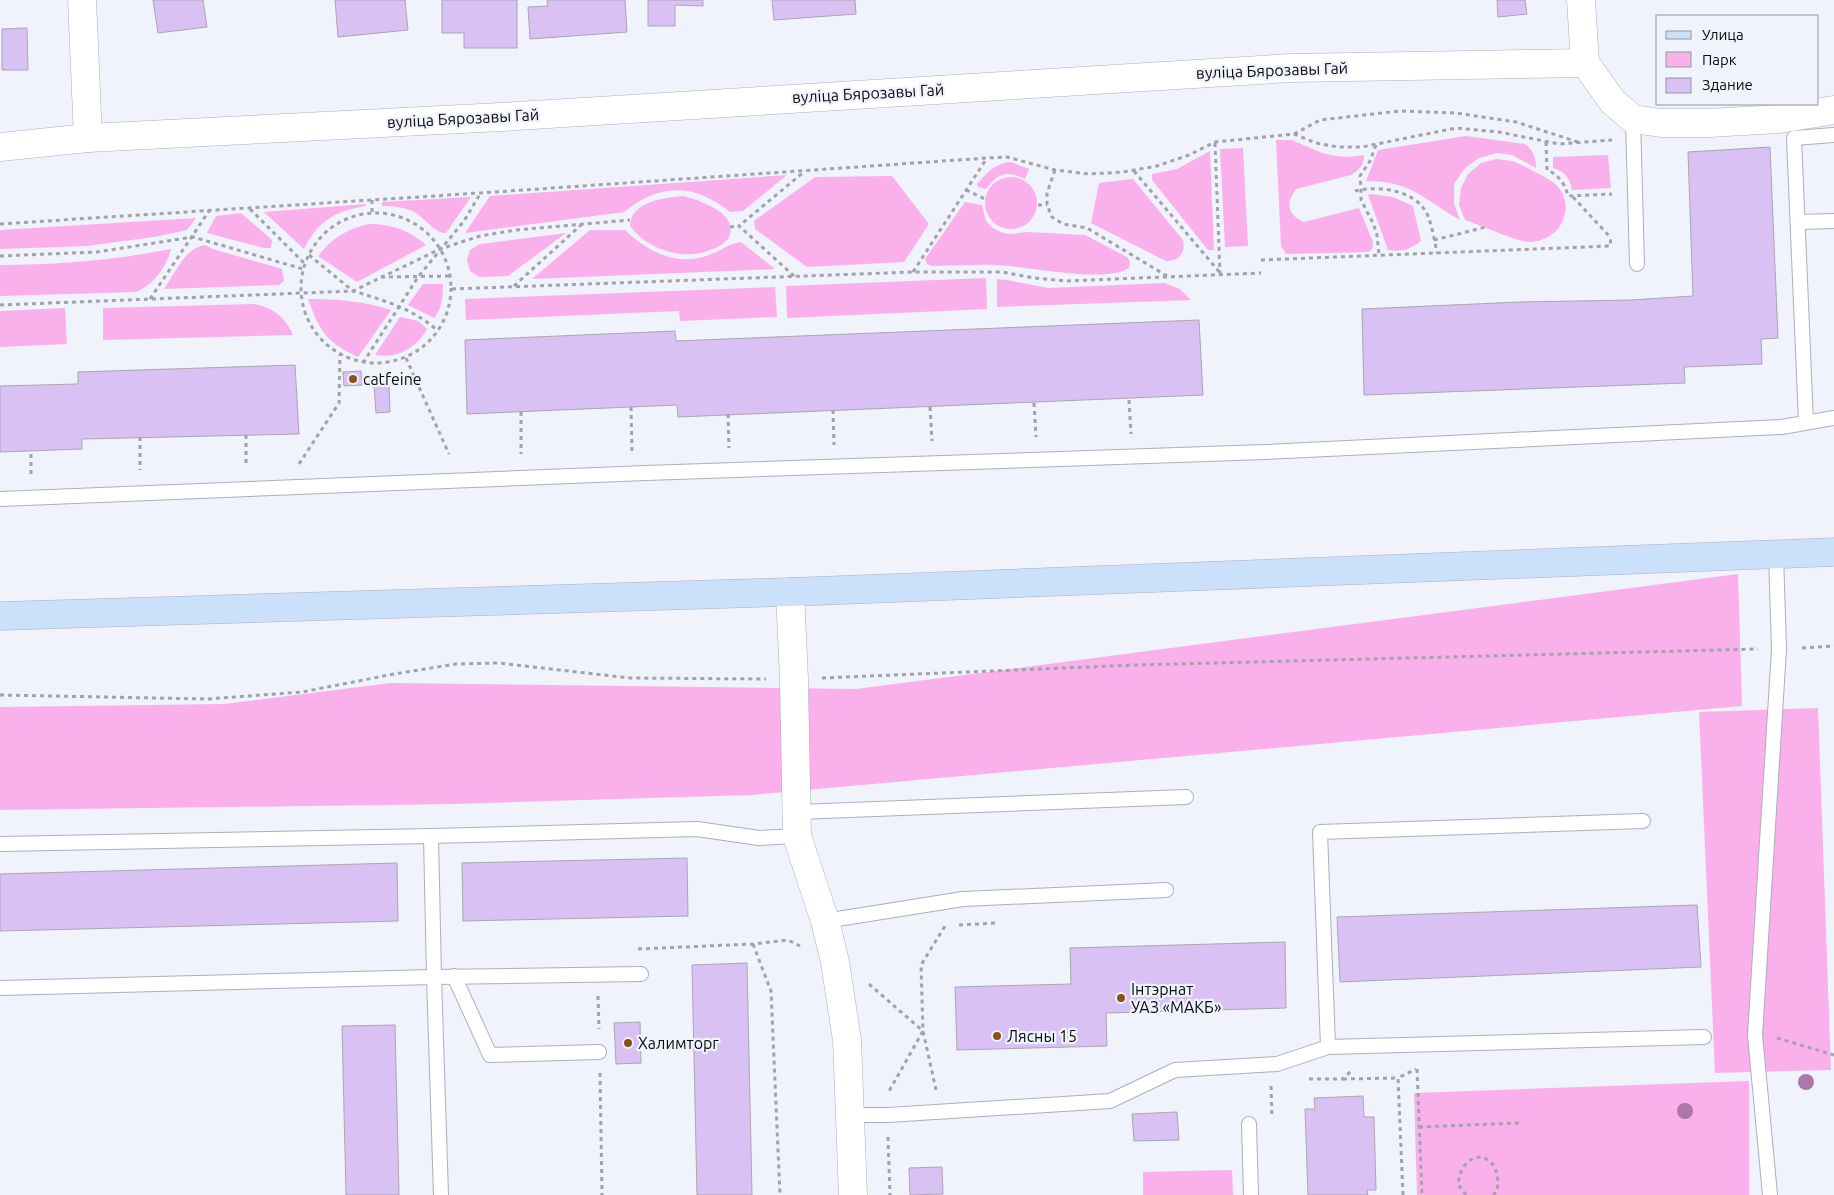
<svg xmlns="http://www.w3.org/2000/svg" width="1834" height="1195" font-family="Ubuntu,sans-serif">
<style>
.green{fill:#fab0eb}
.building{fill:#d9c1f4;stroke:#aba5b3}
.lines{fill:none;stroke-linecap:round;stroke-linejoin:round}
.lane-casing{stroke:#acaebe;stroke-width:16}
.street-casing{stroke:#acaebe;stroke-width:29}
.secondary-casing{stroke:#acaebe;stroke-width:29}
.path{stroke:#a1a3ab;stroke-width:3;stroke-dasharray:4 4;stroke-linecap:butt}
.lane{stroke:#fff;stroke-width:14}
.street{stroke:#fff;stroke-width:28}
.secondary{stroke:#cae1f9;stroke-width:28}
.tree{fill:#aa79a9}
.poi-dot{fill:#8f5016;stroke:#f0f2fc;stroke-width:2}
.labels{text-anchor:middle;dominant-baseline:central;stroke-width:4.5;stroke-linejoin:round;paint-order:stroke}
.street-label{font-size:16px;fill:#0b0c11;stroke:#f0f2fc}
.poi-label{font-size:16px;fill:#0b0c11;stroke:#f0f2fc;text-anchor:start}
</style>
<rect width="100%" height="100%" fill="#f0f2fc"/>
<g class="green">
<path d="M 1466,136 L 1525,144 C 1533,150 1536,157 1536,168 L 1512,155 L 1497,153 L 1479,158 L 1465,168 L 1454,184 L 1454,203 L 1460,220 C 1423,199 1412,181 1366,181 L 1378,150 Z"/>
<path d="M 1276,140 L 1292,140 L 1322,153 L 1336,156 L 1350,157 L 1364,155 C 1365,164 1358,171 1351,175 L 1296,189 C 1285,204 1288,215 1304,222 L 1359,208 L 1373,242 L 1372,250 L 1368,252 L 1286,254 L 1281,246 Z"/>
<polygon points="1243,148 1248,246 1225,247 1220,149"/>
<polygon points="1210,151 1214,250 1208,250 1152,180 1152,174 1177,169"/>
<path d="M 1608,155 L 1611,188 L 1572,190 C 1570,178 1564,171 1553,168 L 1553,157 Z"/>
<path d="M 1496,159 C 1501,160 1507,160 1512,161 C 1519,163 1546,177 1553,182 C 1579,203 1562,241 1530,242 C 1520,243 1478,224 1465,220 L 1459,205 L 1461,188 L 1468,174 L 1481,163 Z"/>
<path d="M 1011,162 L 1029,169 L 1025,179 C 1006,170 998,173 986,189 L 978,187 L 977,184 C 987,173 995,163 1011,162 Z"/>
<path d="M 787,175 L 743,211 L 730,212 C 694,183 660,183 624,212 L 465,233 L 490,196 Z"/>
<polygon points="892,176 929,224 904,262 807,267 755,229 754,221 815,177"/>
<circle cx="1011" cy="203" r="26"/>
<path d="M 1133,179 L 1183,240 C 1186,253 1179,261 1166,261 L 1091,223 L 1099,183 Z"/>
<path d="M 1371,194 L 1393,197 L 1413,206 L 1421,241 C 1410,250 1401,252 1388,250 L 1368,195 Z"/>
<path d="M 682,196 C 697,199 740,213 729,237 C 726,243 717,248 710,250 C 683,261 648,250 630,226 C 631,202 662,198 682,196 Z"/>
<path d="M 471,197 L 446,233 C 435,234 424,217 414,212 C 404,207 393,206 382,206 L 382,202 Z"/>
<path d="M 965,202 L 982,205 L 986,221 L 993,228 L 1003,233 L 1012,234 L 1027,232 L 1085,235 L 1127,257 L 1130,262 L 1129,268 C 1105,284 1027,266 997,265 C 975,264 953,266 931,266 L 927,264 L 925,259 Z"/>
<path d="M 366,204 L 365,206 C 335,211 318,221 304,249 L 264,212 Z"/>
<polygon points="241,213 272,240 271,248 264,248 207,233 216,216"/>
<polygon points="196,218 187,230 154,237 87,246 0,249 0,230"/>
<path d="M 369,224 C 392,224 409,230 426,245 L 357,282 L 318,256 C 332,238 347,229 369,224 Z"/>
<path d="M 590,230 L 625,230 C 648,252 677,267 709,255 C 721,251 729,243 741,242 L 775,269 L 532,279 Z"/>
<polygon points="566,233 508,276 479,277 470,271 467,260 470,250 480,244"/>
<path d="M 205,245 L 213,249 L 282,269 L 284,281 L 279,285 L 164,289 C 175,273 185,248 205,245 Z"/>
<path d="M 171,249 C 166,268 154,284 136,292 L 0,296 L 0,265 C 57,265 115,260 171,249 Z"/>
<polygon points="986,278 987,309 787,318 786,286"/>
<polygon points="997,279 1007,280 1048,288 1165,283 1180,289 1191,300 997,307"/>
<path d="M 423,284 L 443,284 C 443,296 442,309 434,318 L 408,305 Z"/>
<polygon points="775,287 777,317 680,321 679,311 466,320 465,299"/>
<path d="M 308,299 C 337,299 363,301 391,310 L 358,357 C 326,342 320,332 308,299 Z"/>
<path d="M 254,304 C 274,308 285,317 293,335 L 103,340 L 103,308 Z"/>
<polygon points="65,308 67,344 0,347 0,311"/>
<path d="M 400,317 L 418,321 L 427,329 C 417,348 396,359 375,355 Z"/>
<polygon points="1738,574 1742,706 751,795 453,804 0,810 0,707 225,704 391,683 856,689"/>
<polygon points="1818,708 1831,1070 1715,1073 1699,712"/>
<polygon points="1749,1081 1749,1195 1417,1195 1414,1093"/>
<polygon points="1232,1170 1233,1195 1143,1195 1143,1172"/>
</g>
<g class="building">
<polygon points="153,0 203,0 207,27 158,33"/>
<polygon points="335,0 405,0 408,30 338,37"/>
<polygon points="442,0 517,0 517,48 464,48 464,33 442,33"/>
<polygon points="547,0 625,0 627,32 530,39 528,7 548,6"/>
<polygon points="648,0 703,0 703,6 675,5 675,26 648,26"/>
<polygon points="772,0 855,0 856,14 774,20"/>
<polygon points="1497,0 1525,0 1527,14 1498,17"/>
<polygon points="27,28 28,70 2,70 2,29"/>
<polygon points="1770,147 1778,338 1761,339 1762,364 1684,367 1685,383 1364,395 1362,309 1520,302 1631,300 1693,296 1688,152"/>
<polygon points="1199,320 1203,395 678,417 677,405 467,414 465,340 675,331 676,341"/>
<polygon points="295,365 299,434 82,439 82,449 0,452 0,386 78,384 78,372"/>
<polygon points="361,371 362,385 344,386 343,372"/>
<polygon points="389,385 390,412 376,413 374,386"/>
<polygon points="687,858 688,916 463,921 462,863"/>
<polygon points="397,863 398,921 0,931 0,874"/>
<polygon points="1697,905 1701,967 1340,982 1337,917"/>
<polygon points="1285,942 1286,1008 1106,1013 1107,1046 957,1050 955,987 1071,984 1070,948"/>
<polygon points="747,963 752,1195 697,1195 692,965"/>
<polygon points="640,1022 641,1063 616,1064 614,1023"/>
<polygon points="395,1025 399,1195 346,1195 342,1026"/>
<polygon points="1363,1096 1364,1117 1374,1117 1376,1190 1367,1190 1368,1195 1308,1195 1305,1109 1315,1109 1314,1098"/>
<polygon points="1177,1112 1179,1140 1134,1141 1132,1114"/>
<polygon points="942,1167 943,1194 910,1195 909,1168"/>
</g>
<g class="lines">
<g class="lane-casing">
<g id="lane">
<polyline points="1633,119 1637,264"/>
<polyline points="1799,222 1834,221"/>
<polyline points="1806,422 1794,138 1834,135"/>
<polyline points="0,499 646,473 1265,452 1782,427 1834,418"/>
<polyline points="798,812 1186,797"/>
<polyline points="431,836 434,977 641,974"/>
<polyline points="0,844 431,836 697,829 759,838 797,836"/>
<polyline points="825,921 963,899 1166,890"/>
<polyline points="454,976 490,1055 599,1052"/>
<polyline points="0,988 434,977 441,1195"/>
<polyline points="1328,1047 1320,832 1643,821"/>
<polyline points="851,1115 888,1115 1110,1101 1175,1070 1277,1064 1328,1047 1704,1037"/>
<polyline points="1249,1124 1251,1195"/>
<polyline points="1770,1195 1755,1035 1779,649 1776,554"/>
</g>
</g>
<g class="street-casing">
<g id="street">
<polyline points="82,0 88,138"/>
<polyline points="1581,0 1585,63"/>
<polyline points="1585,63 1613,102 1633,119 1661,123 1709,123 1779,119 1834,110"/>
<polyline points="0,147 88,138 501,117 1291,68 1585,63"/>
<polyline points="790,592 794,680 797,836 825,921 835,962 847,1040 853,1195"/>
</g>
</g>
<g class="secondary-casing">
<polyline id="secondary" points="0,616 790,592 1834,552"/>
</g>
<g class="path">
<polyline points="1294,134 1320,120 1400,111 1456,113 1516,122 1578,142"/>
<path d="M 1546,142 L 1547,170 C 1559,175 1565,184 1568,196 L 1612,194"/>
<polyline points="1215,143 1220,274"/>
<polyline points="1376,145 1370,161 1360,176 1361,189 1361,200 1373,223 1377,235 1379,255"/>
<polyline points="1055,170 1047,193 1047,205 1052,217 1063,224 1087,228 1167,276"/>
<polyline points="1134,171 1221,274"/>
<polyline points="966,190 985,199"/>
<path d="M 1355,191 C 1377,185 1414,190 1426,212 C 1431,220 1435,243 1437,253"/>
<polyline points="1573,197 1611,238"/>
<polyline points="372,200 372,213"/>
<polyline points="1038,205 1047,205"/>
<polyline points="250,209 305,264"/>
<circle cx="376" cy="288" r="75"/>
<polyline points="0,224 480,193 987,158 1007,157 1055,170 1089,174 1123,172 1157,166 1189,155 1215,142 1294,134 1316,143 1338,147 1362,147 1456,128 1499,132 1559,144 1612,140"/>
<polyline points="730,227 739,226"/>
<polyline points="1434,240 1486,227"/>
<polyline points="309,255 353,291 440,249 480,236 516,230 630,220"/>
<polyline points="0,256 97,252 193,237 303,269"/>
<polyline points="1261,260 1610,246 1611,237"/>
<polyline points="913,272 987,158"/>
<polyline points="794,276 739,226 805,171"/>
<polyline points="381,277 450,276"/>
<polyline points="514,286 581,225"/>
<polyline points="452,289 913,272 1002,272 1034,278 1067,281 1261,273"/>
<polyline points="150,299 209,211"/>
<path d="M 0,305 L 353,291 C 383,300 414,309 438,331"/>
<polyline points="406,358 449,454"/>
<polyline points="363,363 418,277 464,221 480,194"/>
<polyline points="1129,400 1131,434"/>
<polyline points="1034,403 1036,437"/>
<polyline points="631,407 632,451"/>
<polyline points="930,407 932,441"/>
<polyline points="833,410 834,445"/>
<polyline points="521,412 521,454"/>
<polyline points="728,414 729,448"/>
<polyline points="246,435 246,466"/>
<polyline points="140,437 140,470"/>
<polyline points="299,464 339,403 340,355"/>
<polyline points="31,474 31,451"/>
<polyline points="1802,648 1834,646"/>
<polyline points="822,678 1136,665 1758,649"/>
<polyline points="0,695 207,699 302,692 394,674 456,664 498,663 630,678 766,679"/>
<polyline points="959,925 995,923"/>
<polyline points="753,944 771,991 780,1195"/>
<polyline points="638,949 753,944 788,940 800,946"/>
<polyline points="869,984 923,1031 888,1093"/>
<polyline points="598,996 599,1029"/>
<polyline points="1777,1038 1834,1055"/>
<polyline points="1417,1069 1422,1195"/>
<polyline points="600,1073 602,1195"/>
<polyline points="1309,1079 1343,1079 1352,1070"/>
<polyline points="1343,1079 1398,1078"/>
<polyline points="1271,1086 1272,1117"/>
<polyline points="936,1090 923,1031 921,965 945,926"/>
<polyline points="1419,1127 1520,1123"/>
<polyline points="888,1137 890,1195"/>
<polyline points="1403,1195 1398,1078 1416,1069"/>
<path d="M 1466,1195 L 1458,1184 C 1463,1144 1504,1151 1497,1191 L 1493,1195"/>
</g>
<use href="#lane" class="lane"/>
<use href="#street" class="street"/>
<use href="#secondary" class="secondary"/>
</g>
<g class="tree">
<circle cx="1806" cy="1082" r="8"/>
<circle cx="1685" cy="1111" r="8"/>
</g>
<g class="poi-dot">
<circle cx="353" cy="379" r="5"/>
<circle cx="1121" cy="998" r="5"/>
<circle cx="997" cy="1036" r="5"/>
<circle cx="628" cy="1043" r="5"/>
</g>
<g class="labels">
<g class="street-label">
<text transform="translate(1272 70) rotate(-2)">вуліца Бярозавы Гай</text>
<text transform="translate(868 93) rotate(-3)">вуліца Бярозавы Гай</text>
<text transform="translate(463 118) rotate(-3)">вуліца Бярозавы Гай</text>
</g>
<g class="poi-label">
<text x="363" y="379">catfeine</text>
<text x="1131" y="989">Інтэрнат<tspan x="1131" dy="18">УАЗ «МАКБ»</tspan></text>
<text x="1007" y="1036">Лясны 15</text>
<text x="638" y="1043">Халимторг</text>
</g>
</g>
<rect x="1656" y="15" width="162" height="90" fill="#f0f2fc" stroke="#94969e"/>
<rect x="1666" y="31" width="25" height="8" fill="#cae1f9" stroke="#94969e"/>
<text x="1702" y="40" font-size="15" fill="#0b0c11">Улица</text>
<rect x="1666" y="52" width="25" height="15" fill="#fab0eb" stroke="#94969e"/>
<text x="1702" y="65" font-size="15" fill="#0b0c11">Парк</text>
<rect x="1666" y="78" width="25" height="15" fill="#d9c1f4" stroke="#94969e"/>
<text x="1702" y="90" font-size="15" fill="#0b0c11">Здание</text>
</svg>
